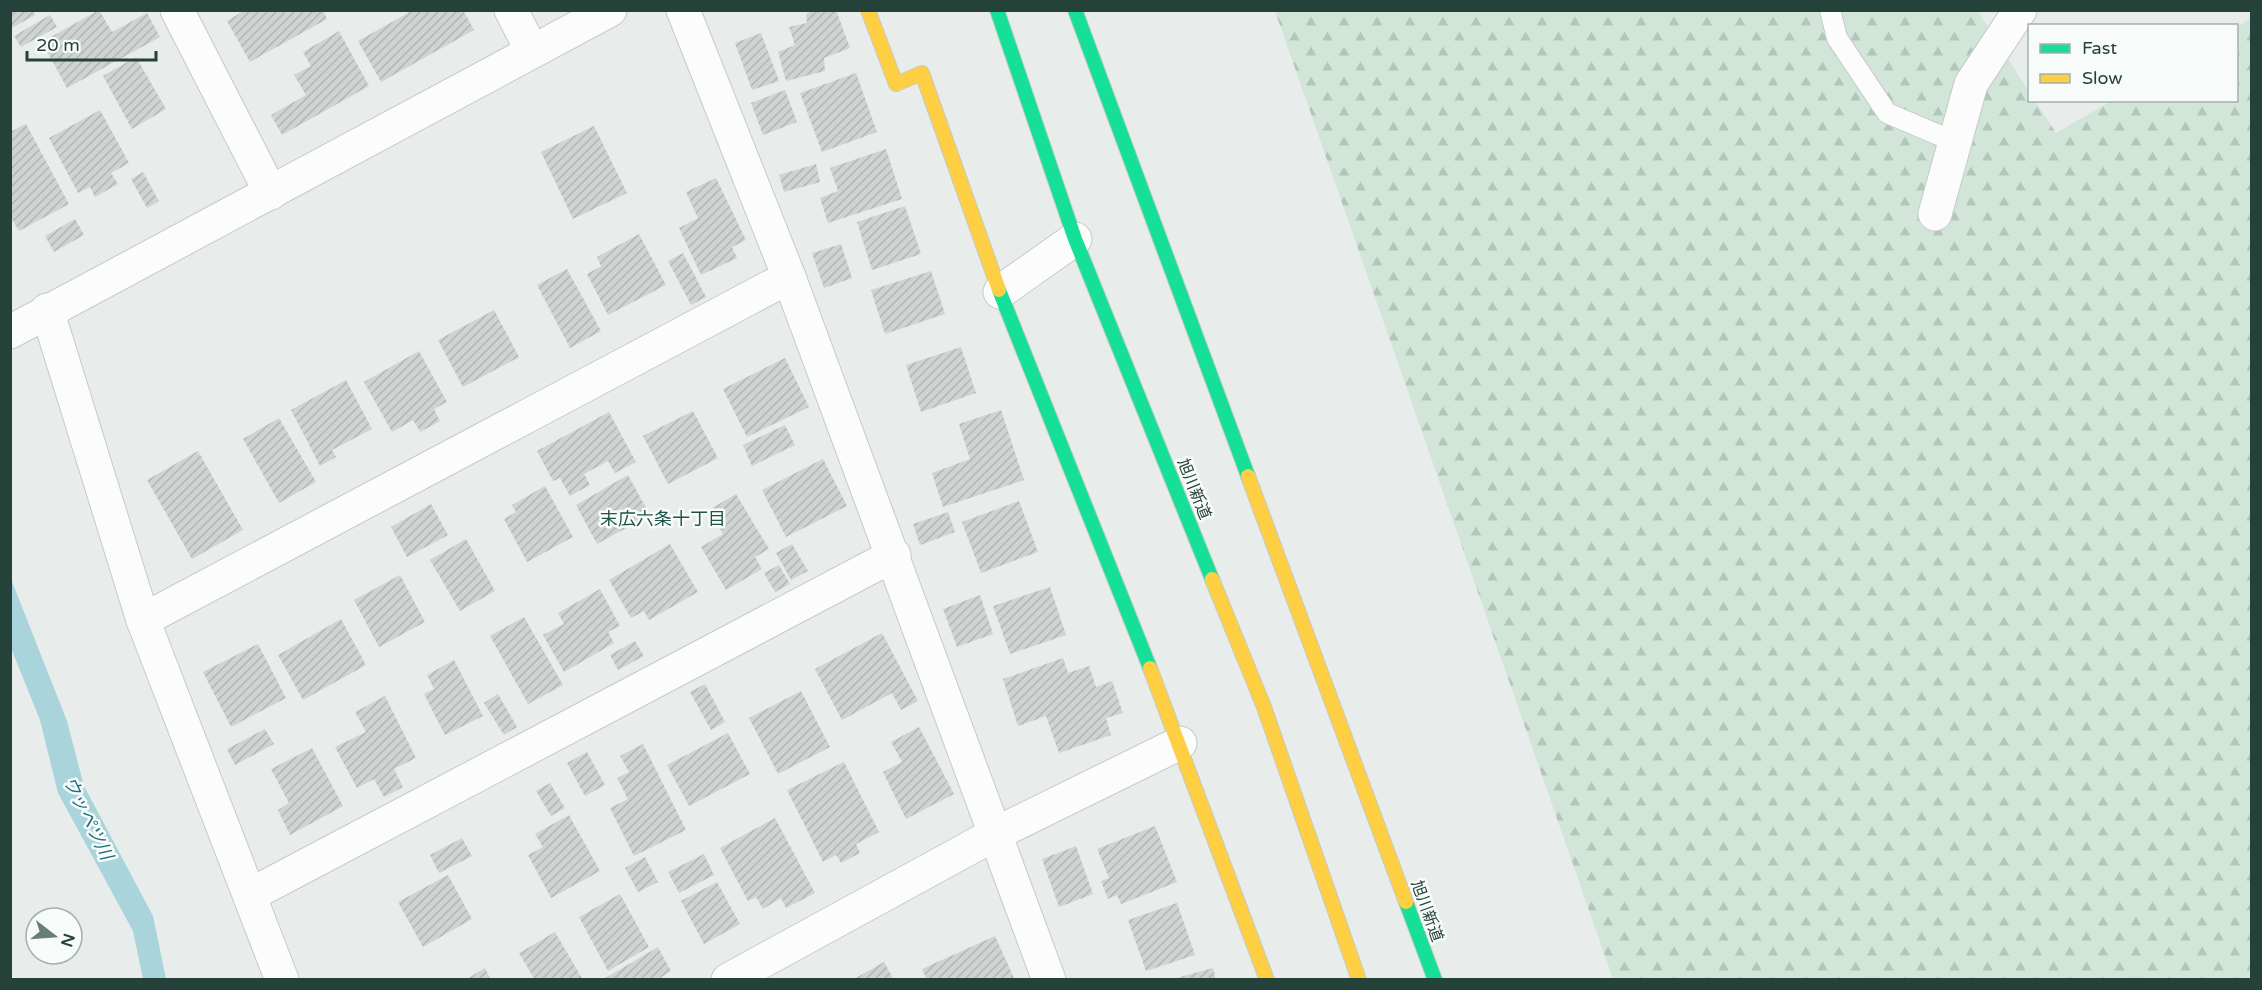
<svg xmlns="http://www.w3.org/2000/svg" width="2262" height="990" font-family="'Varela Round','Noto Sans JP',sans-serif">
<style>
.forest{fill:url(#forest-firs)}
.water{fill:#a9d4db}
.building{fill:url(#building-hatch)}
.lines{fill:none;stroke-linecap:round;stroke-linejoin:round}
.lane-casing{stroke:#c5cac8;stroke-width:22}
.street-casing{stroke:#c5cac8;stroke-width:35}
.fast-casing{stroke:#c3cbc8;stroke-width:16}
.slow-casing{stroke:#c3cbc8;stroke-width:16}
.lane{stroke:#fcfcfc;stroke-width:20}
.street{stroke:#fcfcfc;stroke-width:33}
.fast{stroke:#16e098;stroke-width:14}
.slow{stroke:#ffcf43;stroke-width:14}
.labels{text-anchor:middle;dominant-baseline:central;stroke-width:5;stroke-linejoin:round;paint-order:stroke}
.street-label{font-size:16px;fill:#24423a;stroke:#f7fbf9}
.neighbourhood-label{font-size:18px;fill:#1f5548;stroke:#f7fbf9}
.water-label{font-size:18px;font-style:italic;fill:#1c6f80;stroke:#f7fbf9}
</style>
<defs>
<pattern id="forest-firs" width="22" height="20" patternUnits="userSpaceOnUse" patternTransform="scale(1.5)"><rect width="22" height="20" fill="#d1e6d8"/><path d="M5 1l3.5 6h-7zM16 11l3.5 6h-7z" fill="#b3c6ba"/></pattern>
<pattern id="building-hatch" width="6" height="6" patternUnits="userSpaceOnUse" patternTransform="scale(1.5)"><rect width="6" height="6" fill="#cfd4d2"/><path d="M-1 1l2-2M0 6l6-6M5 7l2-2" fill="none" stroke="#b2b7b5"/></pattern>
</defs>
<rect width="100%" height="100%" fill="#e8edeb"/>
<polygon class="forest" points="1275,11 1978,11 2029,92 2030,100 2035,101 2056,133 2111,101 2236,100 2237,27 2251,18 2251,979 1613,979"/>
<polygon class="water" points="11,579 67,721 84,786 153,916 166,979 143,979 133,931 58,793 40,720 11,648"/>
<g class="building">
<polygon points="10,10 33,10 35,15 10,29"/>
<polygon points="99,10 112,32 147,13 160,37 67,88 42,42"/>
<polygon points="245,10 323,10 327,19 250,62 227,21"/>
<polygon points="407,10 463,10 474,30 381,82 358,41 408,13"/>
<polygon points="815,10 836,10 850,48 824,58 825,71 786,81 778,52 795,45 789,27 807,23 806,14"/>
<polygon points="50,15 57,27 21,47 14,36"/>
<polygon points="339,31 369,86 282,135 271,115 306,95 294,75 311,66 303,52"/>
<polygon points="761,33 779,81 752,90 735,43"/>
<polygon points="136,57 166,109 132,129 103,76"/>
<polygon points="856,73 877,132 822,152 800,93"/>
<polygon points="785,90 797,122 763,135 751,103"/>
<polygon points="100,110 129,163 111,173 118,184 95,197 90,187 78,193 49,138"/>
<polygon points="26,124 69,204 19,231 10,216 10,132"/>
<polygon points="594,126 627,193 573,219 541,152"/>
<polygon points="886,149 902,199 828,223 820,198 838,191 830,168"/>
<polygon points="816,164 820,182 784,192 779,175"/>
<polygon points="143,172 159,201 147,208 131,179"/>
<polygon points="716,178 746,240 732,247 737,258 701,275 679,228 698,218 686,192"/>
<polygon points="905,206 921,254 872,270 857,222"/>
<polygon points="75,219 84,235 54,252 45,236"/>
<polygon points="639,234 666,285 608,315 587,274 601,266 597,257"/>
<polygon points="841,244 852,278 824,288 812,253"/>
<polygon points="683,253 706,297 691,305 668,261"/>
<polygon points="567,269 601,331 570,348 537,285"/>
<polygon points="931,271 945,314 885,334 871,290"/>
<polygon points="494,310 519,357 463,387 438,340"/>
<polygon points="961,347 976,393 921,412 906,365"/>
<polygon points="419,351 447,402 434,409 440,421 420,432 413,420 392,432 364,382"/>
<polygon points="785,358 809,407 747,437 723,389"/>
<polygon points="346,380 372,429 332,450 336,457 320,466 291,410"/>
<polygon points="1001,410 1024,480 943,507 932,473 970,459 959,424"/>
<polygon points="693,411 718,458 668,484 643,436"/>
<polygon points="609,412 636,462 615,473 608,461 584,474 590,485 570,496 560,478 553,481 537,451"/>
<polygon points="279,418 316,482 279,503 243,439"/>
<polygon points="785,425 795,445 752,466 743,445"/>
<polygon points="198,451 243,530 192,559 147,480"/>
<polygon points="823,459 847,506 786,537 762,490"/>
<polygon points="628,475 650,515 597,544 576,505"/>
<polygon points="545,486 573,537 527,562 504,519 516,512 512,505"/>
<polygon points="736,494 769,549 755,557 762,569 726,590 701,547 723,534 709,510"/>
<polygon points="1019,501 1038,552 981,573 962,522"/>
<polygon points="431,504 448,535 407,557 391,527"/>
<polygon points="948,512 955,532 920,545 913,524"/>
<polygon points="466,539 495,591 460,611 430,560"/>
<polygon points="670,544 698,592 649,620 644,611 631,618 609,580"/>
<polygon points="792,544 808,571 791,580 776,553"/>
<polygon points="779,565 790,584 775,592 764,573"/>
<polygon points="400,575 425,622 379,647 354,600"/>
<polygon points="1050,587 1066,635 1010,654 993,606"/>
<polygon points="600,589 620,626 608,632 614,643 564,672 543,635 564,624 558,613"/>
<polygon points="980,595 993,634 957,647 943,609"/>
<polygon points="524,617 563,685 528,704 490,636"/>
<polygon points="341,619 366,665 303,700 278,655"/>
<polygon points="882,633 918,701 901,710 892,693 842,720 815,669"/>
<polygon points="635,641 644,656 618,670 610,655"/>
<polygon points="258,644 286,698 231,727 203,672"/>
<polygon points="1063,658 1068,673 1089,666 1096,687 1112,681 1123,713 1106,718 1111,735 1059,753 1046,716 1018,726 1003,679"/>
<polygon points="454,660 483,716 445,735 424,694 434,689 427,675"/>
<polygon points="705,684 725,722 711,730 690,692"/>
<polygon points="801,691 830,747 778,774 749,718"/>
<polygon points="498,694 517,727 504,735 484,703"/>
<polygon points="385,696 416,758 394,769 403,787 384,797 374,779 357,788 335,747 366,732 355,712"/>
<polygon points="919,727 954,794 906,819 883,772 902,762 891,742"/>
<polygon points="265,729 274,744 235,765 227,749"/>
<polygon points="728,733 750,774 689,806 667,765"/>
<polygon points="643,744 686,830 634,856 610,808 628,799 617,778 629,772 620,756"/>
<polygon points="312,748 343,806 290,835 278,810 289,803 271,769"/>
<polygon points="587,752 605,785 585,796 567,763"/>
<polygon points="844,762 879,832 856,844 860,853 841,863 836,855 823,862 787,790"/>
<polygon points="550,783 565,808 551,816 536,791"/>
<polygon points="569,815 600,871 551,898 528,855 543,847 535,834"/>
<polygon points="775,818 815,893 786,908 781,898 763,909 756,897 748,901 720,848"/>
<polygon points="1155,826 1177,882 1121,904 1117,895 1108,899 1101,881 1109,878 1097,849"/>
<polygon points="462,838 472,856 439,873 430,855"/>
<polygon points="1076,846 1093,894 1059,907 1042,859"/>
<polygon points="704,854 714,875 679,893 668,872"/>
<polygon points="645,857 658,882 638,892 625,868"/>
<polygon points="448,875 472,919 423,947 398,902"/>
<polygon points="717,882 740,924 704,944 681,901"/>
<polygon points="620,894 649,947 608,971 579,917"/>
<polygon points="1177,903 1195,955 1146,971 1128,920"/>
<polygon points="555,932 583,980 535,980 519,953"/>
<polygon points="995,936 1015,980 927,980 922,969"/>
<polygon points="658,947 671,971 657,980 602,980"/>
<polygon points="884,962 894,980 852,980"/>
<polygon points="485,968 491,980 465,980"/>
<polygon points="1213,968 1216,980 1173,980 1173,979"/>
</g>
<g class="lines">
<g class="lane-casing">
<polyline id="lane" points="1830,10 1837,38 1887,113 1955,142"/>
</g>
<g class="street-casing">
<g id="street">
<polyline points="177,10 271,193"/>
<polyline points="511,10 532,51"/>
<polyline points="683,10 789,277 1049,980"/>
<polyline points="1935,214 1971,84 2020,10"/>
<polyline points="1000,292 1075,239"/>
<polyline points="47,310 143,620 282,980"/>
<polyline points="10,332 610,10"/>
<polyline points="143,620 789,277"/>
<polyline points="250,895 894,555"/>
<polyline points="728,980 997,833 1180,743"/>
</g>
</g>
<g class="fast-casing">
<g id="fast">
<polyline points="997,10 1075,239 1212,579"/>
<polyline points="1075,10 1248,476"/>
<polyline points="999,290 1150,668"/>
<polyline points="1406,902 1435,980"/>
</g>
</g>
<g class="slow-casing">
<g id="slow">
<polyline points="868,10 896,84 922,73 999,290"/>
<polyline points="1248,476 1406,902"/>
<polyline points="1212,579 1264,707 1359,980"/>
<polyline points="1150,668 1267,980"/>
</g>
</g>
<use href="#lane" class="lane"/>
<use href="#street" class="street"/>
<use href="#fast" class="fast"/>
<use href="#slow" class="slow"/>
</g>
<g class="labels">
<g class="street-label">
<text transform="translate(1194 489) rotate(68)">旭川新道</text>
<text transform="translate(1427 911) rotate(70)">旭川新道</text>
</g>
<g class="neighbourhood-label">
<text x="663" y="519">末広六条十丁目</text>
</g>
<g class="water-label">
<text transform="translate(88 818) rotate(64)">ウッペツ川</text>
</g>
</g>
<rect width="2262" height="990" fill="none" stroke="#24423a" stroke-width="24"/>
<rect x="2028" y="24" width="210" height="78" fill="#f7fbf9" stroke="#a3b1ad" stroke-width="1.5"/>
<rect x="2040" y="44" width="30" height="9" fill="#16e098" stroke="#a3b1ad" stroke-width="1.5"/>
<text x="2082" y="54" font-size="18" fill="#24423a">Fast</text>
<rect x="2040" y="74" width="30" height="9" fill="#ffcf43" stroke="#a3b1ad" stroke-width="1.5"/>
<text x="2082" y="84" font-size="18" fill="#24423a">Slow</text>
<g transform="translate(54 936) rotate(107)"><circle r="28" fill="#f7fbf9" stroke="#a3b1ad" stroke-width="1.5"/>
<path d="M0-4.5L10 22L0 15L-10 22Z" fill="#697e78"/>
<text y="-9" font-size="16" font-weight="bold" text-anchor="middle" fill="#24423a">N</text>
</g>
<path d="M27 51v9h129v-9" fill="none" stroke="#24423a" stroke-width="3"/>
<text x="36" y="51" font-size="18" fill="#24423a" stroke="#f7fbf9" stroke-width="4.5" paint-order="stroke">20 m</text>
</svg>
